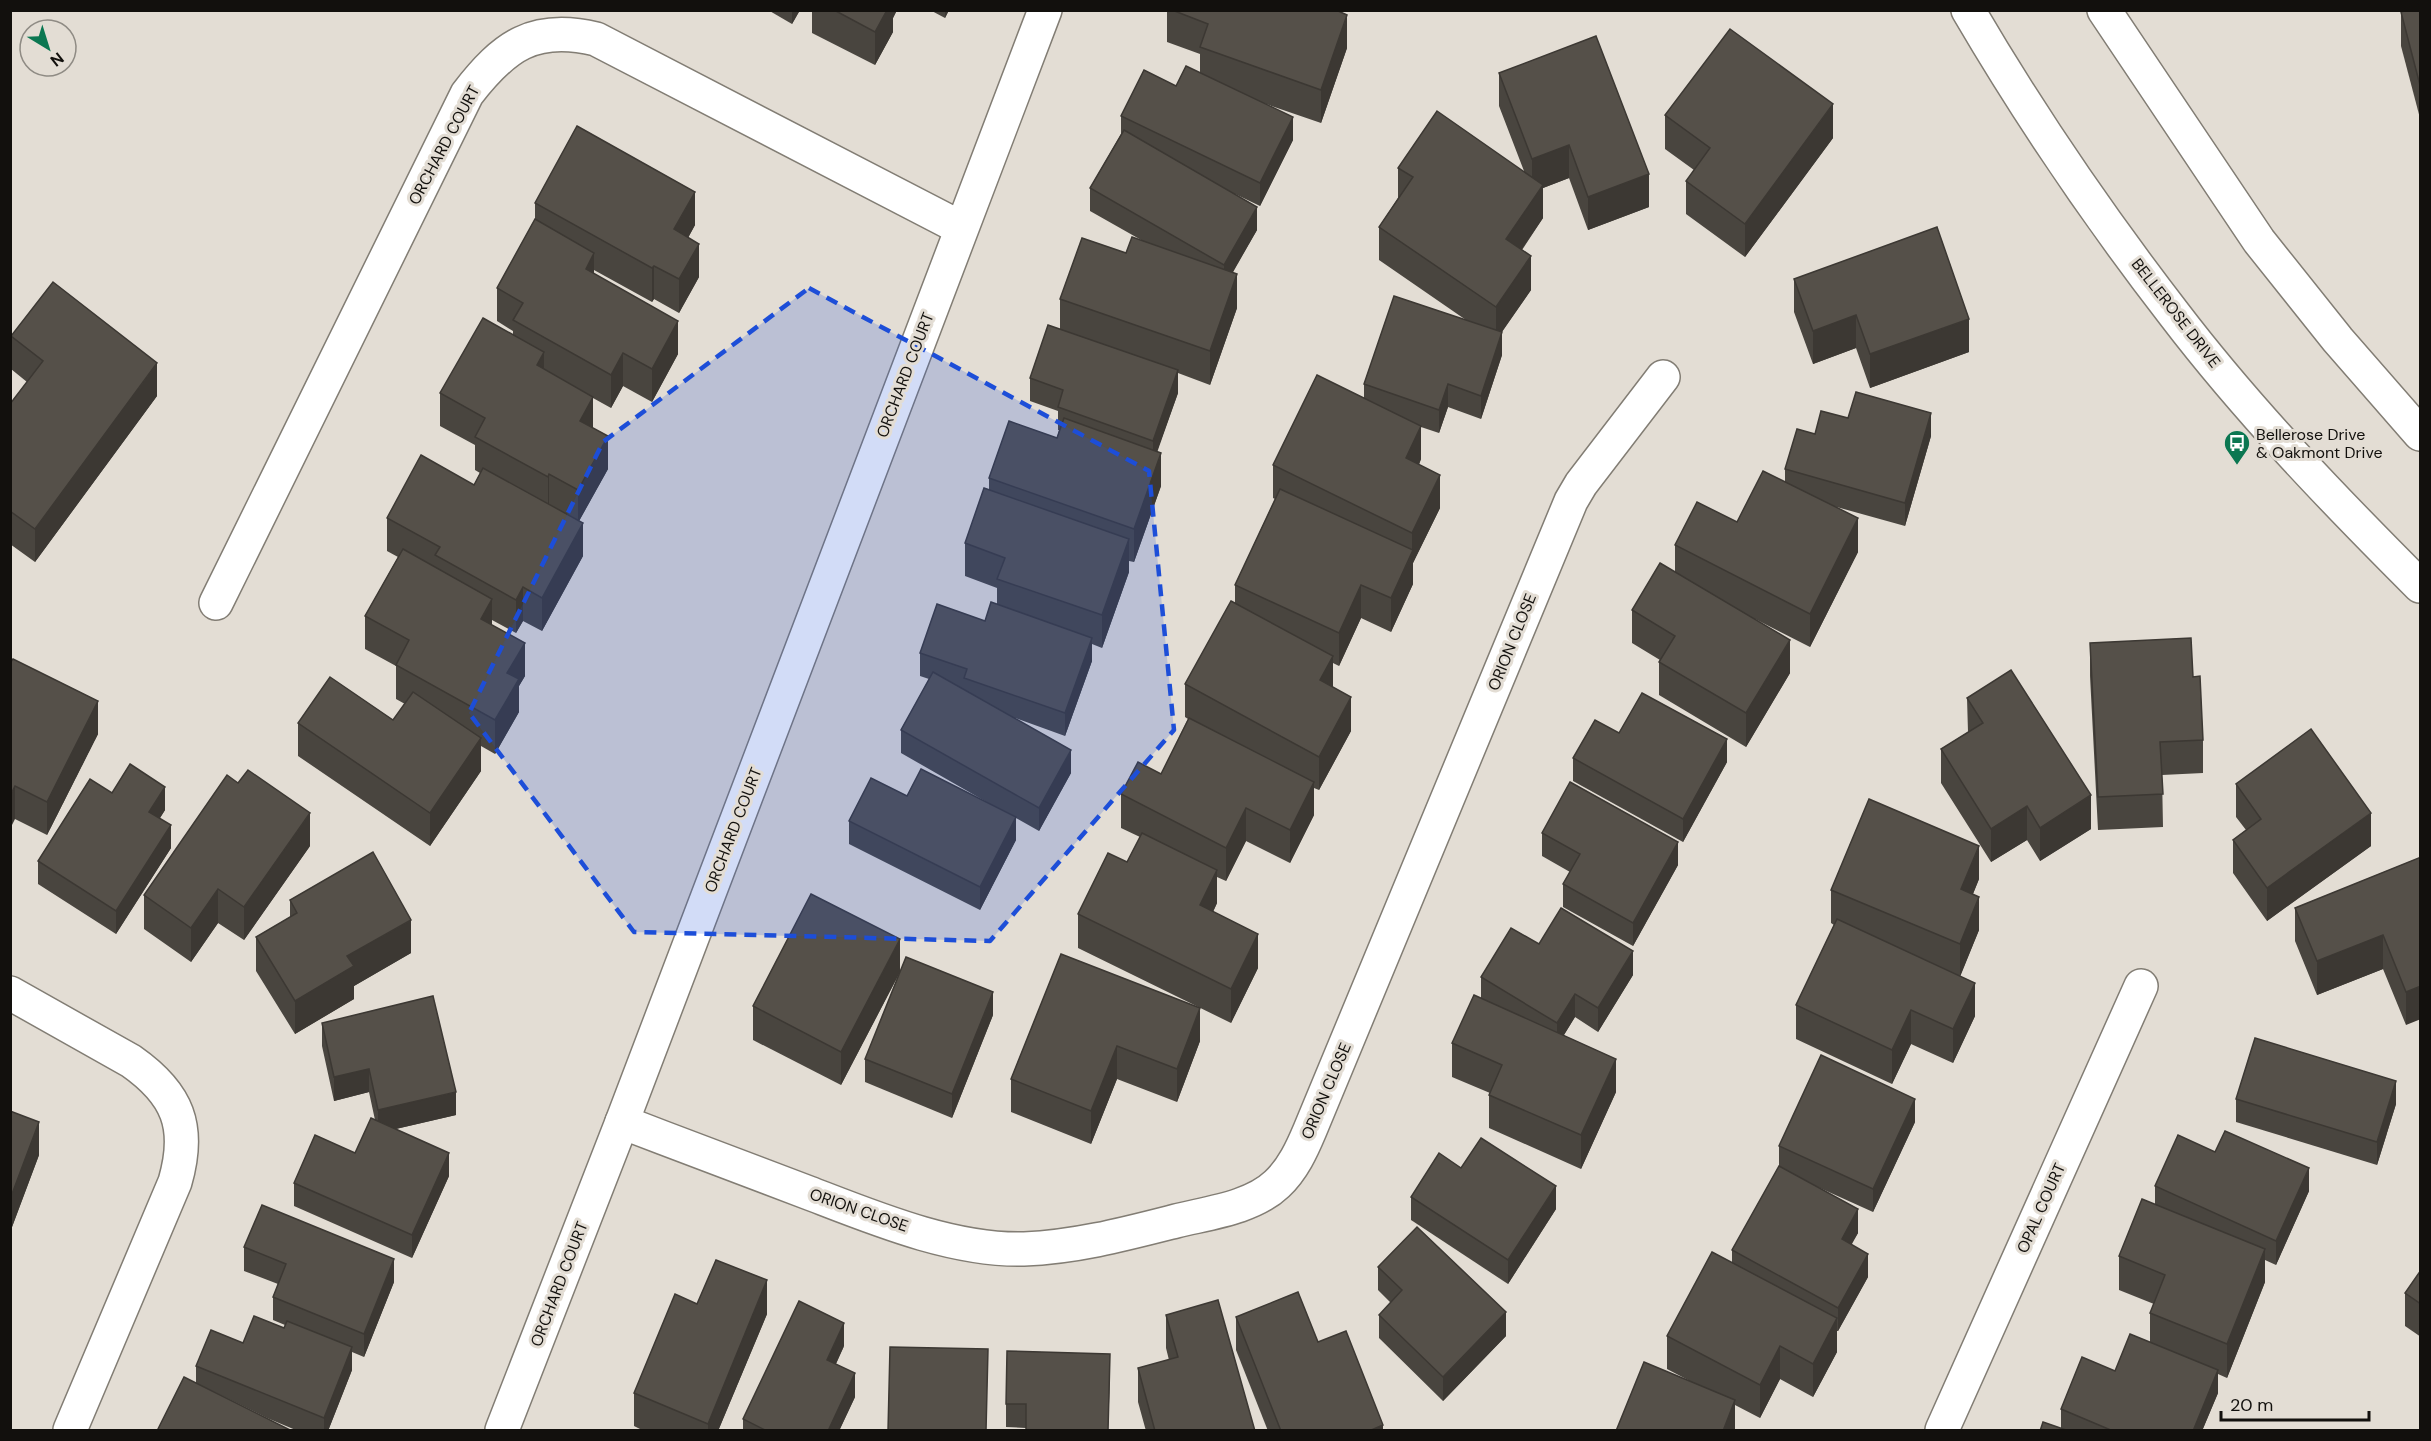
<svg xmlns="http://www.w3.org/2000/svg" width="2431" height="1441" font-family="'DM Sans',sans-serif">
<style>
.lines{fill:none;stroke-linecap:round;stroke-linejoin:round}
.minor-casing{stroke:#827d74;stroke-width:36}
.major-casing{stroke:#827d74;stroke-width:36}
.minor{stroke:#fff;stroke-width:33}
.major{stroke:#fff;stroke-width:33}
.wall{fill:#49453f}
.shaded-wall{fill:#3c3833}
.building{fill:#555049;stroke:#3c3833;stroke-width:1.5}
.marked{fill:#1d4ed8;fill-opacity:0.2;stroke:#1d4ed8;stroke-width:4.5;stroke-dasharray:12 8;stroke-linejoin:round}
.labels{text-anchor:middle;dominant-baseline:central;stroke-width:6;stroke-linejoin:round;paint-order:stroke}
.street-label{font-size:16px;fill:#12100d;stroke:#e3ddd4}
.poi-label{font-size:16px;fill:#12100d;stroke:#e3ddd4;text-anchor:start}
</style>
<rect width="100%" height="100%" fill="#e3ddd4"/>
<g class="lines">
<g class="minor-casing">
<g id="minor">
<path d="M 216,603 L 467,94 C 504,46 534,24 596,39 L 961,228"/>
<path d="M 10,993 L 131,1061 C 178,1094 191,1127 175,1182 L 70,1430"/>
<path d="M 622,1122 C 684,1146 746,1169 809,1193 C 874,1218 953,1251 1024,1249 C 1076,1247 1125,1234 1176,1221 C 1208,1213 1252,1208 1277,1184 C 1293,1169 1302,1149 1310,1130 L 1571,501 L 1581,484 L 1663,377"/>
<polyline points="502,1430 622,1122 1045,10"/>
<polyline points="1942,1430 2141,986"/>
</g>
</g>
<g class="major-casing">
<g id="major">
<path d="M 1968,10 C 2030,116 2099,217 2174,314 C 2248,411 2334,500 2420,586"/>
<polyline points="2104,10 2259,241 2338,340 2420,434"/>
</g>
</g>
<use href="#minor" class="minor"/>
<use href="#major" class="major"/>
</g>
<g class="wall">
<polygon points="768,10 800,10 792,24"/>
<polygon points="812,10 897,10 893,18 893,32 875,65 812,33"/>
<polygon points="930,10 949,10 945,18"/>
<polygon points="1167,10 1336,10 1347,48 1321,123 1263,103 1293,140 1260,206 1235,194 1257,230 1232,273 1237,308 1210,385 1178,373 1178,393 1157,451 1161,486 1134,562 1129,561 1129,572 1102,648 1092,644 1092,661 1065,736 1015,718 1071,773 1039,831 1016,818 1016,840 980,910 849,844 849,821 907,796 990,804 901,753 901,730 929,679 920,676 920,653 985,621 997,605 997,588 965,576 965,543 989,490 989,478 1057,438 1059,430 1058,430 1058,411 1030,401 1030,378 1060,329 1060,299 1143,241 1090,211 1090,188 1121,134 1121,116 1200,72 1200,54 1167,42"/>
<polygon points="2421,10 2421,122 2401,46 2401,12"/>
<polygon points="1499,73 1649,207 1588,230 1569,178 1543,188 1543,218 1522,250 1531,290 1502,332 1502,355 1481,419 1448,407 1439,433 1421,427 1421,459 1419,465 1440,508 1413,563 1413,584 1391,632 1361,618 1339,666 1333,663 1333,687 1351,731 1319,790 1314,788 1314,815 1290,863 1246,841 1226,881 1217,877 1217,903 1213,912 1258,968 1231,1023 1078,948 1078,914 1127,862 1140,837 1121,828 1121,794 1161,774 1188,719 1185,717 1185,684 1235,604 1235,585 1275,499 1273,498 1273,465 1364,398 1364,384 1466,320 1379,260 1379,227 1398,198 1398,168 1524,171 1499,106"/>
<polygon points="1665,115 1833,138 1745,257 1686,214 1686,181 1694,170 1665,149"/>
<polygon points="535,203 695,225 688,238 699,277 679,313 654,299 652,302 594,270 594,274 678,354 652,402 623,386 611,408 593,398 593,428 608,469 579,521 583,556 542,631 523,621 516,633 492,620 492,625 525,676 519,686 519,712 495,754 481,746 481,771 430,846 298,756 298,723 393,720 405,704 396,699 396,666 365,649 365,616 398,557 387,551 387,518 474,485 480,473 475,470 475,445 440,426 440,393 513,334 513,331 497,321 497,288 535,219"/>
<polygon points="1794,279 1969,352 1870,388 1856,348 1813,364 1794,312"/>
<polygon points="11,336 157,396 35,562 10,544 10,404 27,382 11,369"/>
<polygon points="1848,418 1931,436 1905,526 1833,506 1858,552 1810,647 1755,619 1790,673 1746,747 1659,695 1659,662 1660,660 1632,643 1632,610 1675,572 1675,545 1737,522 1785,481 1785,469 1815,434"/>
<polygon points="2090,643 2193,677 2203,740 2203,773 2162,775 2163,827 2098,830 2090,676"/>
<polygon points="10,663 98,734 47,835 15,819"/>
<polygon points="1967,698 2091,829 2040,861 2027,840 1991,862 1941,783 1941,749 1968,732"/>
<polygon points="1619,733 1727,762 1683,842 1573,781 1573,758"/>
<polygon points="2236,784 2371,846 2267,921 2233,873 2233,840 2246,830 2236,817"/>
<polygon points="112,793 165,810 160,818 171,848 116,934 38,884 38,861"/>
<polygon points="1542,833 1678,865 1633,946 1563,907 1563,884 1570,872 1542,856"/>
<polygon points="310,846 244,940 218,923 191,962 144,929 144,895"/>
<polygon points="2421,857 2406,1025 2383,969 2317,995 2295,941 2295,908"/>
<polygon points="1979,879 1973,894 1979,930 1960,976 1975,1016 1953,1063 1911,1044 1892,1084 1796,1039 1796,1005 1834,925 1831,923 1831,890"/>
<polygon points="290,900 411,953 354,986 354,999 295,1034 256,971 256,937 290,917"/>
<polygon points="1539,944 1633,975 1598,1032 1575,1017 1564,1035 1616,1092 1581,1169 1489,1128 1489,1095 1490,1093 1452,1077 1452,1043 1481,999 1481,977"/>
<polygon points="1061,954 1200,1041 1177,1102 1117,1079 1091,1144 1011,1112 1011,1079"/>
<polygon points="900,972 841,1085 753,1040 753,1006"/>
<polygon points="993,1015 952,1118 865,1082 865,1059"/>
<polygon points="322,1023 456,1115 396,1129 449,1176 412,1258 294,1206 294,1183 355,1153 375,1120 369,1092 334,1101 322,1046"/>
<polygon points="2236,1099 2396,1104 2377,1165 2236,1122"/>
<polygon points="10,1111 39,1155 12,1227 10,1227"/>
<polygon points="1915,1122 1873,1212 1811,1184 1858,1233 1851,1244 1868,1277 1838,1331 1837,1331 1837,1352 1813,1397 1780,1379 1760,1418 1735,1405 1735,1431 1688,1380 1667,1369 1667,1336 1732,1262 1732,1250 1779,1166 1779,1146"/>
<polygon points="2215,1152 2309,1191 2276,1265 2265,1260 2265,1282 2227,1378 2218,1374 2218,1393 2202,1431 2040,1431 2061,1428 2061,1409 2115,1371 2150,1342 2150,1313 2154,1304 2119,1290 2119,1256 2155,1204 2155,1186"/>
<polygon points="1411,1197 1556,1209 1508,1284 1411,1220"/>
<polygon points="244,1247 394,1282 364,1357 352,1352 352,1370 328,1431 298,1431 267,1418 196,1383 196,1366 243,1343 284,1328 285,1325 273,1320 273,1297 278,1284 244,1271"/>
<polygon points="1378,1267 1506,1336 1443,1401 1379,1338 1379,1315 1391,1303 1378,1290"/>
<polygon points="2421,1270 2421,1337 2405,1326 2405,1293"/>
<polygon points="697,1304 767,1314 718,1431 644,1431 634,1426 634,1393"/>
<polygon points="1166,1315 1255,1431 1146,1431 1138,1402 1138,1368 1169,1360 1166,1348"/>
<polygon points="1236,1317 1318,1342 1383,1431 1268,1431 1236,1350"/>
<polygon points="844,1346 836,1364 855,1397 839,1431 743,1431 743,1419"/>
<polygon points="1110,1377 1026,1428 1006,1427 1006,1404"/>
</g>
<g class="shaded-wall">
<polygon points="792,10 800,10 792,24"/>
<polygon points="887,10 897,10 893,18 893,32 875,65 875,32"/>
<polygon points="945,10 949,10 945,18"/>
<polygon points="1347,15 1347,48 1321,123 1321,90"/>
<polygon points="1833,104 1833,138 1745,257 1745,224"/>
<polygon points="1293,117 1293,140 1260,206 1260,183"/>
<polygon points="1569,145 1569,178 1543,188 1543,218 1506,272 1506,239 1532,192 1532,159"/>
<polygon points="1649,174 1649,207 1588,230 1588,197"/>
<polygon points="695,192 695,225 674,263 674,229"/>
<polygon points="1257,207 1257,230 1224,288 1224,265"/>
<polygon points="699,244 699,277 679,313 679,279"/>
<polygon points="594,253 594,286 586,269"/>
<polygon points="1531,256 1531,290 1496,340 1496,307"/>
<polygon points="654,266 654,299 652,302 652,268"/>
<polygon points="1237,274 1237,308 1210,385 1210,351"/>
<polygon points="1856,315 1856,348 1813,364 1813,331"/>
<polygon points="1969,319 1969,352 1870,388 1870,354"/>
<polygon points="678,321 678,354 652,402 652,369"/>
<polygon points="1502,332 1502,355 1481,419 1481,396"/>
<polygon points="544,352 544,385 537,365"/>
<polygon points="623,353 623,386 611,408 611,375"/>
<polygon points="157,363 157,396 35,562 35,529"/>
<polygon points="1178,370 1178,393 1153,464 1153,441"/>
<polygon points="1448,384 1448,407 1439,433 1439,410"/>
<polygon points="593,397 593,430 580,421"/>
<polygon points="1931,413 1931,436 1905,526 1905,503"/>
<polygon points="1421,426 1421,459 1406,492 1406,458"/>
<polygon points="608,436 608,469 578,523 578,490"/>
<polygon points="1161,453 1161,486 1134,562 1134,529"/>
<polygon points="549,474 549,507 548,511 548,477"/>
<polygon points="1440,475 1440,508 1413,563 1413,584 1391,632 1391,598 1412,554 1412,533"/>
<polygon points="1858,518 1858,552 1810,647 1810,614"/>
<polygon points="583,523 583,556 542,631 542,598"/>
<polygon points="1129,539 1129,572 1102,648 1102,615"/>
<polygon points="1361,585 1361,618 1339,666 1339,633"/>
<polygon points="523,587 523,621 516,633 516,600"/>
<polygon points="492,599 492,632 481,619"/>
<polygon points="1092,638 1092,661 1065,736 1065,713"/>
<polygon points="1790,640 1790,673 1746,747 1746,713"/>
<polygon points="525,643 525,676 519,686 519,712 495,754 495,720 507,673"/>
<polygon points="1333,656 1333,690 1320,680"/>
<polygon points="1351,697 1351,731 1319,790 1319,757"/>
<polygon points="98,701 98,734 47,835 47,802"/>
<polygon points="481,738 481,771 430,846 430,813"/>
<polygon points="1727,739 1727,762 1683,842 1683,819"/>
<polygon points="1071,750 1071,773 1039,831 1039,808"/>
<polygon points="1314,782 1314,815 1290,863 1290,830"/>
<polygon points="15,786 15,819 10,829 10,796"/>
<polygon points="165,787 165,810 149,835 149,812"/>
<polygon points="2091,795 2091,829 2040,861 2040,828"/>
<polygon points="2027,806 2027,840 1991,862 1991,829"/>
<polygon points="1246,808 1246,841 1226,881 1226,848"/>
<polygon points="310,813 310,846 244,940 244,907"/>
<polygon points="2371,813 2371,846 2267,921 2267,888"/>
<polygon points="1016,817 1016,840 980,910 980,887"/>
<polygon points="171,825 171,848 116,934 116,911"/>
<polygon points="1678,842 1678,865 1633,946 1633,923"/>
<polygon points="1979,846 1979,879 1961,923 1961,889"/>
<polygon points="1217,870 1217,903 1200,939 1200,905"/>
<polygon points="218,889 218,923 191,962 191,928"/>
<polygon points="1979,897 1979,930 1960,977 1960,944"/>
<polygon points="411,920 411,953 354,986 354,999 295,1034 295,1001 347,956"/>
<polygon points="1258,934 1258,968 1231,1023 1231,989"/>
<polygon points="2383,935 2383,969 2317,995 2317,961"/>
<polygon points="900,939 900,972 841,1085 841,1052"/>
<polygon points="1633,951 1633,975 1598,1032 1598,1008"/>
<polygon points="1975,983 1975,1016 1953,1063 1953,1029"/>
<polygon points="2421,986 2421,1019 2406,1025 2406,992"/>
<polygon points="993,992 993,1015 952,1118 952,1094"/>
<polygon points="1575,994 1575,1017 1557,1046 1557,1023"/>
<polygon points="1200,1008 1200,1041 1177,1102 1177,1069"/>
<polygon points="1911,1010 1911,1044 1892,1084 1892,1050"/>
<polygon points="1117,1046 1117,1079 1091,1144 1091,1111"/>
<polygon points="1616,1059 1616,1092 1581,1169 1581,1135"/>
<polygon points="369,1069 369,1092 334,1101 334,1077"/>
<polygon points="2396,1081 2396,1104 2377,1165 2377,1142"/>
<polygon points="456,1092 456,1115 378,1133 378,1110"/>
<polygon points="1915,1099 1915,1122 1873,1212 1873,1189"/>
<polygon points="39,1122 39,1155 12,1227 12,1194"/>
<polygon points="449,1153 449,1176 412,1258 412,1235"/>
<polygon points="2309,1168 2309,1191 2276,1265 2276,1241"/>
<polygon points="1556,1186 1556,1209 1508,1284 1508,1260"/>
<polygon points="1858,1209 1858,1233 1842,1262 1842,1239"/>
<polygon points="2265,1249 2265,1282 2227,1378 2227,1344"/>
<polygon points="1868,1254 1868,1277 1838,1331 1838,1308"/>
<polygon points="394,1259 394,1282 364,1357 364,1334"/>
<polygon points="767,1280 767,1314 718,1431 708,1431 708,1424"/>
<polygon points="1506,1312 1506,1336 1443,1401 1443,1377"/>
<polygon points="1837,1318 1837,1352 1813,1397 1813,1364"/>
<polygon points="844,1323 844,1346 827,1383 827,1360"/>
<polygon points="1780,1346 1780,1379 1760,1418 1760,1385"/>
<polygon points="352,1347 352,1370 328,1431 324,1431 324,1418"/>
<polygon points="1110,1354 1110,1377 1108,1431"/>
<polygon points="2218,1370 2218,1393 2202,1431 2193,1431"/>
<polygon points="855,1373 855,1397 839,1431 828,1431"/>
<polygon points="1735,1400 1735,1431 1723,1431"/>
<polygon points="1383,1425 1383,1431 1369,1431"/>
</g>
<g class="building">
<polygon points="834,10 887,10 875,32"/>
<polygon points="1172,10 1336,10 1347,15 1321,90 1200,47 1208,24"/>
<polygon points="2408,10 2421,10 2421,89 2401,12"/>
<polygon points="1730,29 1833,104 1745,224 1686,181 1710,148 1665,115"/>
<polygon points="1596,36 1649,174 1588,197 1569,145 1532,159 1499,73"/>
<polygon points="1186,66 1293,117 1260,183 1121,116 1144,70 1176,86"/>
<polygon points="1437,111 1543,185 1506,239 1531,256 1496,307 1379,227 1413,177 1398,168"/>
<polygon points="577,126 695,192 674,229 699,244 679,279 654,266 652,268 535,203"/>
<polygon points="1124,130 1257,207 1224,265 1090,188"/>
<polygon points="535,219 594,253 586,269 678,321 652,369 623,353 611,375 513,320 523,303 497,288"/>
<polygon points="1937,227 1969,319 1870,354 1856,315 1813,331 1794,279"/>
<polygon points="1132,237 1237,274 1210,351 1060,299 1082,238 1126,253"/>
<polygon points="53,282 157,363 35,529 10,511 10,404 43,361 11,336"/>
<polygon points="1394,296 1502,332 1481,396 1448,384 1439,410 1364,384"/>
<polygon points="483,318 544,352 537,365 593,397 580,421 608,436 578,490 549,474 548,477 475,437 485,418 440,393"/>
<polygon points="1048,325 1178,370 1153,441 1058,407 1063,390 1030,378"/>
<polygon points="1317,375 1421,426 1406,458 1440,475 1412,533 1273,465"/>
<polygon points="1856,392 1931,413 1905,503 1785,469 1797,429 1815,434 1821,411 1848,418"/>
<polygon points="1064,418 1161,453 1134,529 989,478 1009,421 1057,438"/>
<polygon points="421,455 474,485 483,468 583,523 542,598 523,587 516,600 435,555 440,547 387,518"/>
<polygon points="1763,471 1858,518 1810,614 1675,545 1697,502 1737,522"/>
<polygon points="984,488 1129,539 1102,615 997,579 1005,558 965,543"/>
<polygon points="1280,489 1413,550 1391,598 1361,585 1339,633 1235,585"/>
<polygon points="403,549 492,599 481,619 525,643 507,673 519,679 495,720 396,665 409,640 365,616"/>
<polygon points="1660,563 1790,640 1746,713 1659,662 1675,636 1632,610"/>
<polygon points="1231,601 1333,656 1320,680 1351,697 1319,757 1185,684"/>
<polygon points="991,602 1092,638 1065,713 964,678 967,669 920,653 937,604 985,621"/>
<polygon points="2191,638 2193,677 2200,676 2203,740 2160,742 2163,794 2098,797 2090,643"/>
<polygon points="13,659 98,701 47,802 15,786 10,796 10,663"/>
<polygon points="2011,670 2091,795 2040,828 2027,806 1991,829 1941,749 1983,723 1967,698"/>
<polygon points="933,672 1071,750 1039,808 901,730"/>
<polygon points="330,677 393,720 413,692 481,738 430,813 298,723"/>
<polygon points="1642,693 1727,739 1683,819 1573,758 1595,720 1619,733"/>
<polygon points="1189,718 1314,782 1290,830 1246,808 1226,848 1121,794 1138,762 1161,774"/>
<polygon points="2311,729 2371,813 2267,888 2233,840 2261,819 2236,784"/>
<polygon points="130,764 165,787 149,812 171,825 116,911 38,861 90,779 112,793"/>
<polygon points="921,769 1016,817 980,887 849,821 871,778 907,796"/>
<polygon points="248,770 310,813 244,907 218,889 191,928 144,895 227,775 238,783"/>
<polygon points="1570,782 1678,842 1633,923 1563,884 1580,854 1542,833"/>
<polygon points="1869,799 1979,846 1961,889 1979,897 1960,944 1831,890"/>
<polygon points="1142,833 1217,870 1200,905 1258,934 1231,989 1078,914 1108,853 1127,862"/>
<polygon points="373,852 411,920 347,956 354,966 295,1001 256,937 297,913 290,900"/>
<polygon points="2421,857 2421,986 2406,992 2383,935 2317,961 2295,908"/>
<polygon points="811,894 900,939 841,1052 753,1006"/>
<polygon points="1561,908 1633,951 1598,1008 1575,994 1557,1023 1481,977 1511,928 1539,944"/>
<polygon points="1837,919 1975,983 1953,1029 1911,1010 1892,1050 1796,1005"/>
<polygon points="1061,954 1200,1008 1177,1069 1117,1046 1091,1111 1011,1079"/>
<polygon points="906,957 993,992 952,1094 865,1059"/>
<polygon points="1474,995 1616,1059 1581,1135 1489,1095 1502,1065 1452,1043"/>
<polygon points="433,996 456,1092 378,1110 369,1069 334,1077 322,1023"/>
<polygon points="2255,1038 2396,1081 2377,1142 2236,1099"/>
<polygon points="1821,1055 1915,1099 1873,1189 1779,1146"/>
<polygon points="10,1111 39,1122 12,1194 10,1193"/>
<polygon points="371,1118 449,1153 412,1235 294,1183 315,1135 355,1153"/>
<polygon points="2225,1131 2309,1168 2276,1241 2155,1186 2178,1135 2215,1152"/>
<polygon points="1481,1138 1556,1186 1508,1260 1411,1197 1439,1153 1461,1168"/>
<polygon points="1779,1166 1858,1209 1842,1239 1868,1254 1838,1308 1732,1250"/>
<polygon points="2142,1199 2265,1249 2227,1344 2150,1313 2165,1275 2119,1256"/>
<polygon points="262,1205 394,1259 364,1334 273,1297 286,1264 244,1247"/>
<polygon points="1417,1227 1506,1312 1443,1377 1379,1315 1402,1290 1378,1267"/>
<polygon points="1712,1252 1837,1318 1813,1364 1780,1346 1760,1385 1667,1336"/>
<polygon points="716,1260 767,1280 708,1424 634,1393 675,1294 697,1304"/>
<polygon points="2421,1270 2421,1304 2405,1293"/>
<polygon points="1298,1292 1318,1342 1346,1331 1383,1425 1369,1431 1281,1431 1236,1317"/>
<polygon points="1218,1300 1255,1431 1155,1431 1138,1368 1178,1357 1166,1315"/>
<polygon points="799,1301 844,1323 827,1360 855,1373 828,1431 767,1431 743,1419"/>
<polygon points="254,1316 284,1328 287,1321 352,1347 324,1418 196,1366 211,1330 243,1343"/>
<polygon points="2130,1334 2218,1370 2193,1431 2113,1431 2061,1409 2082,1357 2115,1371"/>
<polygon points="890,1347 988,1349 986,1431 888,1431"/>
<polygon points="1007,1351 1110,1354 1108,1431 1026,1431 1026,1404 1006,1404"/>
<polygon points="1644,1362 1735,1400 1723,1431 1616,1431"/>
<polygon points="184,1377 292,1431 157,1431"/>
<polygon points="2043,1422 2069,1431 2040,1431"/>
</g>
<path class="marked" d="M 809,288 L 1149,471 L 1174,730 L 990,941 L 634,932 L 469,713 L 603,442 Z"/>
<defs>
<g id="bus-pin" transform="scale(1.35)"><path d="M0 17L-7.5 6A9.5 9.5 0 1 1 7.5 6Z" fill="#0b7751" stroke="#e3ddd4"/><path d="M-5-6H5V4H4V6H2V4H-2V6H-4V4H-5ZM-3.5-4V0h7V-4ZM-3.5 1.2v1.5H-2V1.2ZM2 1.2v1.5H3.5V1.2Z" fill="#fff"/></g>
</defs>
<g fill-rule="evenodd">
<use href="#bus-pin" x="2237" y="443"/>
</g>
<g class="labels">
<g class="street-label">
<text transform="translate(444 145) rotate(-62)">ORCHARD COURT</text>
<text transform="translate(2176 313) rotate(52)">BELLEROSE DRIVE</text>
<text transform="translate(905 375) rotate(-69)">ORCHARD COURT</text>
<text transform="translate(1512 642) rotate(-68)">ORION CLOSE</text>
<text transform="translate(733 830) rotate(-69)">ORCHARD COURT</text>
<text transform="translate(1326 1091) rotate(-67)">ORION CLOSE</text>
<text transform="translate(2041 1208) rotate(-66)">OPAL COURT</text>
<text transform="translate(859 1210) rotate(19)">ORION CLOSE</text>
<text transform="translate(559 1284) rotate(-69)">ORCHARD COURT</text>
</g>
<g class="poi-label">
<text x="2256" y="434">Bellerose Drive<tspan x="2256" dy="18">&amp; Oakmont Drive</tspan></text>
</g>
</g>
<rect width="2431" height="1441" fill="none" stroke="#12100d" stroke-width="24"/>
<g transform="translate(48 48) rotate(142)"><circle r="28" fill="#e3ddd4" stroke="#8f8b84" stroke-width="1.5"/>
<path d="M0-4.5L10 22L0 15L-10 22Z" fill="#0b7751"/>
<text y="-9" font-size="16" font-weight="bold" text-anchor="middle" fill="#12100d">N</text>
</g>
<path d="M2221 1411v9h148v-9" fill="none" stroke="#12100d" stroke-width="3"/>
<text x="2230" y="1411" font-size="18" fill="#12100d" stroke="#e3ddd4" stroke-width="4.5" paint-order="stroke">20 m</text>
</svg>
